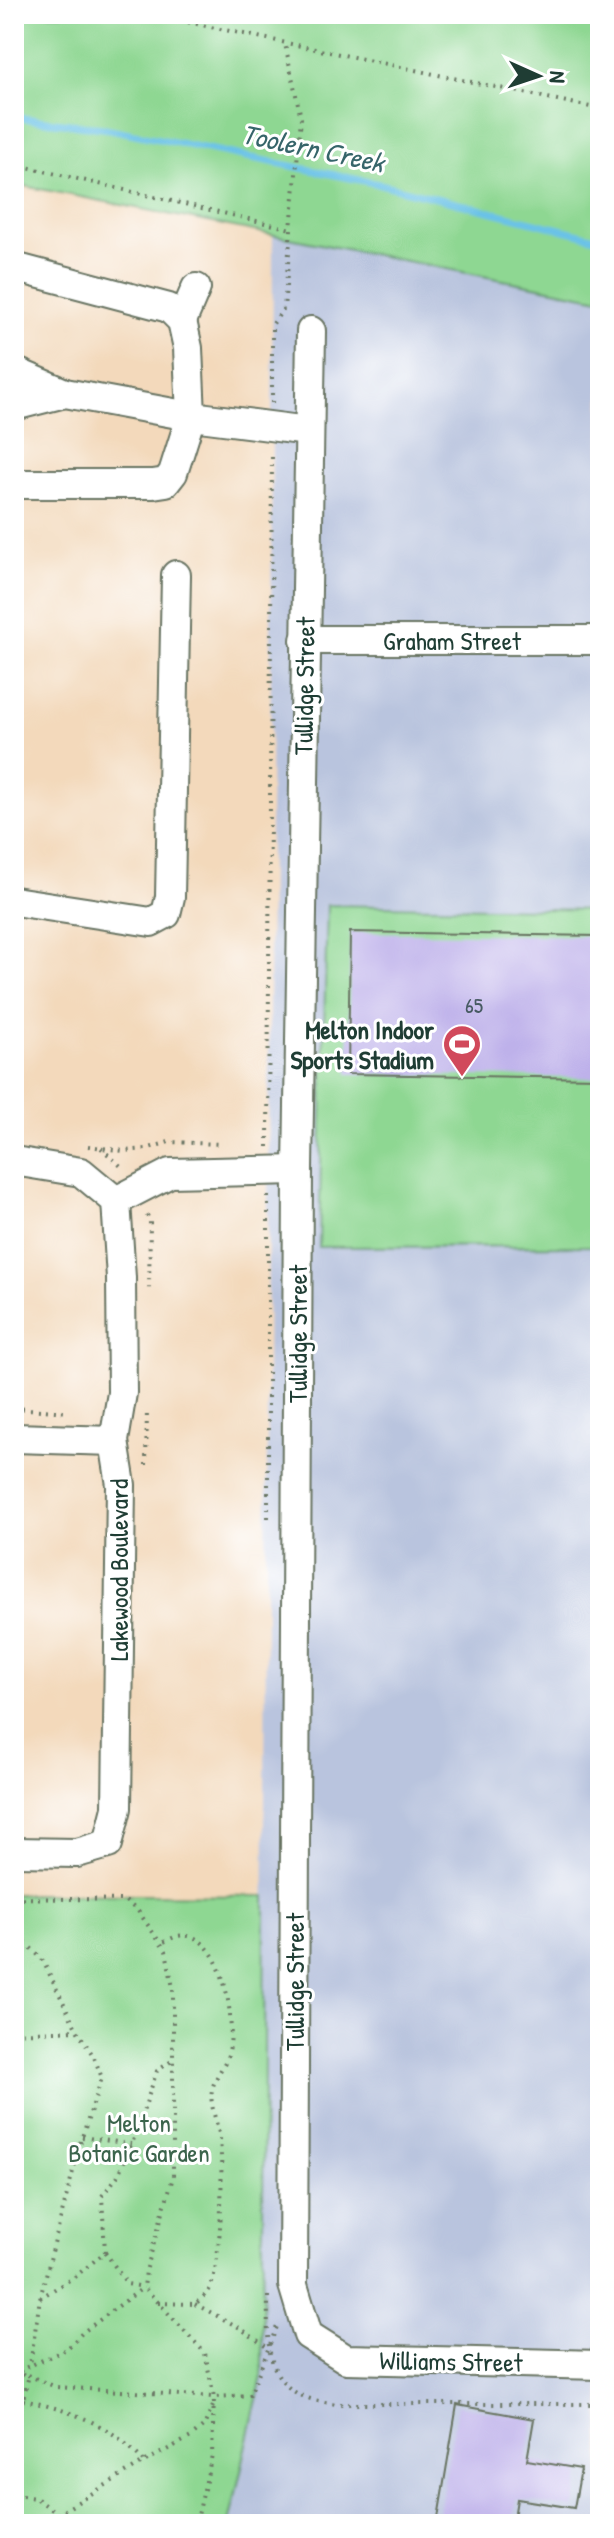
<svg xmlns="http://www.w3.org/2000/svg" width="614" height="2538" font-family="'Patrick Hand',sans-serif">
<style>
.industrial{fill:#b9c4de}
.park{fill:#8ed792;stroke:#568a63;stroke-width:2}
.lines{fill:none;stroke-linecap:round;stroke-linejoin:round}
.stream{stroke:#6ac2e7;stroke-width:7}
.building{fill:#beb1ea}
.minor-casing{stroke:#697463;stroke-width:32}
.path{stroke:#697463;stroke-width:4;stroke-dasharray:2 6;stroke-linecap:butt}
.minor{stroke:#fff;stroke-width:28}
.labels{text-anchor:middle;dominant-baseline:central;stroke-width:6;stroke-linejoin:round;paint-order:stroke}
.number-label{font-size:22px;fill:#475a62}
.street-label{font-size:26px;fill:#1f3d34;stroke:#fff}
.poi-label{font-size:26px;font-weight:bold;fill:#1f3d34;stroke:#fff;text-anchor:end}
.park-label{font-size:26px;fill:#3b644c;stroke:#fff}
.water-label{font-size:28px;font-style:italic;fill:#36656a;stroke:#fff}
</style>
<rect width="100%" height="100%" fill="#fff"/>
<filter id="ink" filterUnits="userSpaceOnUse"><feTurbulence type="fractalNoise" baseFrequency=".0125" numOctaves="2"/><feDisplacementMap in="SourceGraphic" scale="16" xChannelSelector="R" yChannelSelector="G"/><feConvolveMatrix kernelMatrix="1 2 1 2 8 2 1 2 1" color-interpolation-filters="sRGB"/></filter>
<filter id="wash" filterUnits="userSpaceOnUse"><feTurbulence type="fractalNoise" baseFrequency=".006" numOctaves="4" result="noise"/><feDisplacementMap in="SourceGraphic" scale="32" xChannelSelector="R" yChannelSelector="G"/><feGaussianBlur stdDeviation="1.8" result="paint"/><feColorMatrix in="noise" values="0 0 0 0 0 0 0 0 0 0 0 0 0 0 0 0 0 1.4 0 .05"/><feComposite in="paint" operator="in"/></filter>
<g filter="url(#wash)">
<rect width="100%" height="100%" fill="#f3d9bb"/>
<polygon class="industrial" points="273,235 600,299 600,2524 229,2524 262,2377"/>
<g class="park">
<polygon points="14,14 564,14 600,21 600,299 14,184"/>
<polygon points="327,905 600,910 600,1246 319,1247"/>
<polygon points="14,1894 265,1896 262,2377 229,2524 14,2524"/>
</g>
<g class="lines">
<polyline class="stream" points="14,117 110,129 384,185 600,239"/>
</g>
<g id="blocks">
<g class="building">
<polygon points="350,932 600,936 600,1078 348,1074"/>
<polygon points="457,2405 534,2419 527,2460 581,2469 574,2508 517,2499 513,2524 437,2524"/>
</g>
</g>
</g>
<g filter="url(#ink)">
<use href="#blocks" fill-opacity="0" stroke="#697463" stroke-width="2"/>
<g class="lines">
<g class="minor-casing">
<g id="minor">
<polyline points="14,267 169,308 182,321 188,348 191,416 173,473 166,482 153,484 14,484"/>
<polyline points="182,321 196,288"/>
<polyline points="311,331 298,1170 293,2285 308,2335 346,2359 600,2365"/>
<polyline points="14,371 65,393 184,415 308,431"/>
<polyline points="14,406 65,393"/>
<polyline points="305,640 600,640"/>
<polyline points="14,901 151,922 166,914 170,897 176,575"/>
<polyline points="14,1161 81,1172 116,1201 121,1278 122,1393 114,1441 121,1485 117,1808 108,1844 77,1853 14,1852"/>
<polyline points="116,1201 170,1173 298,1170"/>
<polyline points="14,1438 114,1441"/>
</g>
</g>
<g class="path">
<polyline points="149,14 600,109"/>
<polyline points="14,164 291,229"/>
<polyline points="272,403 272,325 284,308 301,118 285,44"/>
<polyline points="88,1146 124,1151 146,1149 169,1142 221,1144"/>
<polyline points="268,1147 272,452"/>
<polyline points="101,1148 123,1168"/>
<polyline points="268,1196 268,1519"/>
<polyline points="147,1215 150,1221 149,1289"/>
<polyline points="14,1408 69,1412"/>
<polyline points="146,1465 147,1410"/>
<polyline points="14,1898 124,1900 138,1911 166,1951 173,1988 173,2177 146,2271 144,2287 205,2353 214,2397 212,2455 196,2524"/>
<polyline points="14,1931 42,1959 77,2030"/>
<polyline points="14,2033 77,2030 94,2057 102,2078 82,2137 40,2298 30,2365"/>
<polyline points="82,2137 131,2144"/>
<polyline points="105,2252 127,2284 144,2287"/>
<path d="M 268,2296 C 268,2333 262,2380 305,2397 C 314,2401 326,2402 336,2404 L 600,2404"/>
<polyline points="40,2298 76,2276 105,2252 102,2196 117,2177 132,2144 157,2071 173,2060"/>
<path d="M 158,2303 L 195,2304 C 201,2299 209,2293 211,2286 C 222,2253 223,2174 220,2139 C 218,2124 209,2105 212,2090 C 215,2076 226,2065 229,2051 C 236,2021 223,1928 178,1936 C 173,1937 167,1941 161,1943"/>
<polyline points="195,2304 240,2328 268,2348"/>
<polyline points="14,2367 18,2371 56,2387 214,2397 250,2395 278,2324"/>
<path d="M 23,2400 C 56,2407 93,2418 120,2439 C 128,2445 136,2454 144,2461"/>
<polyline points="14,2409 23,2400 28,2379 18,2371 67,2349 82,2333 144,2287"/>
<polyline points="14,2495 36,2498 58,2514 144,2462 191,2437 204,2426 213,2406"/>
<polyline points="58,2514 64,2524"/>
</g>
<use href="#minor" class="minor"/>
</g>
</g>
<defs>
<g id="stadium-pin" transform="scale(2)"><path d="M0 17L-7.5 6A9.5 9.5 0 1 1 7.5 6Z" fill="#d1495b" stroke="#fff"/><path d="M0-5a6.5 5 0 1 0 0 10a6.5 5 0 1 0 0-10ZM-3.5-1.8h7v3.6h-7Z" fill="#fff"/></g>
</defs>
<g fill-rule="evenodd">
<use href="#stadium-pin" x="462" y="1044"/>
</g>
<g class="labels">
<g class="number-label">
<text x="474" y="1005">65</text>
</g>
<g class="street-label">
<text x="452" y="640">Graham Street</text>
<text transform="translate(304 686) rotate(-89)">Tullidge Street</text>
<text transform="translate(297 1334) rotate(-90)">Tullidge Street</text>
<text transform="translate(118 1570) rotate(-90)">Lakewood Boulevard</text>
<text transform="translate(294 1982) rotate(-90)">Tullidge Street</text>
<text transform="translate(451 2361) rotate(1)">Williams Street</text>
</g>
<g class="poi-label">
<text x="434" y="1029">Melton Indoor<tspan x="434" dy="30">Sports Stadium</tspan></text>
</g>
<g class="park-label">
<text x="139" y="2122">Melton<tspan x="139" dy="30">Botanic Garden</tspan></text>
</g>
<g class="water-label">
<text transform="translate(313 148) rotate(12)">Toolern Creek</text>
</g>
</g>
<rect width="614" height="2538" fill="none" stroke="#fff" stroke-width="48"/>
<g transform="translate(538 76) rotate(93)" stroke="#ffffff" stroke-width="6" paint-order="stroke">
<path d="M0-6L14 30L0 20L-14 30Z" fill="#1f3d34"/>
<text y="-12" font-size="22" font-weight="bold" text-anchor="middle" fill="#1f3d34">N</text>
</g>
</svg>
